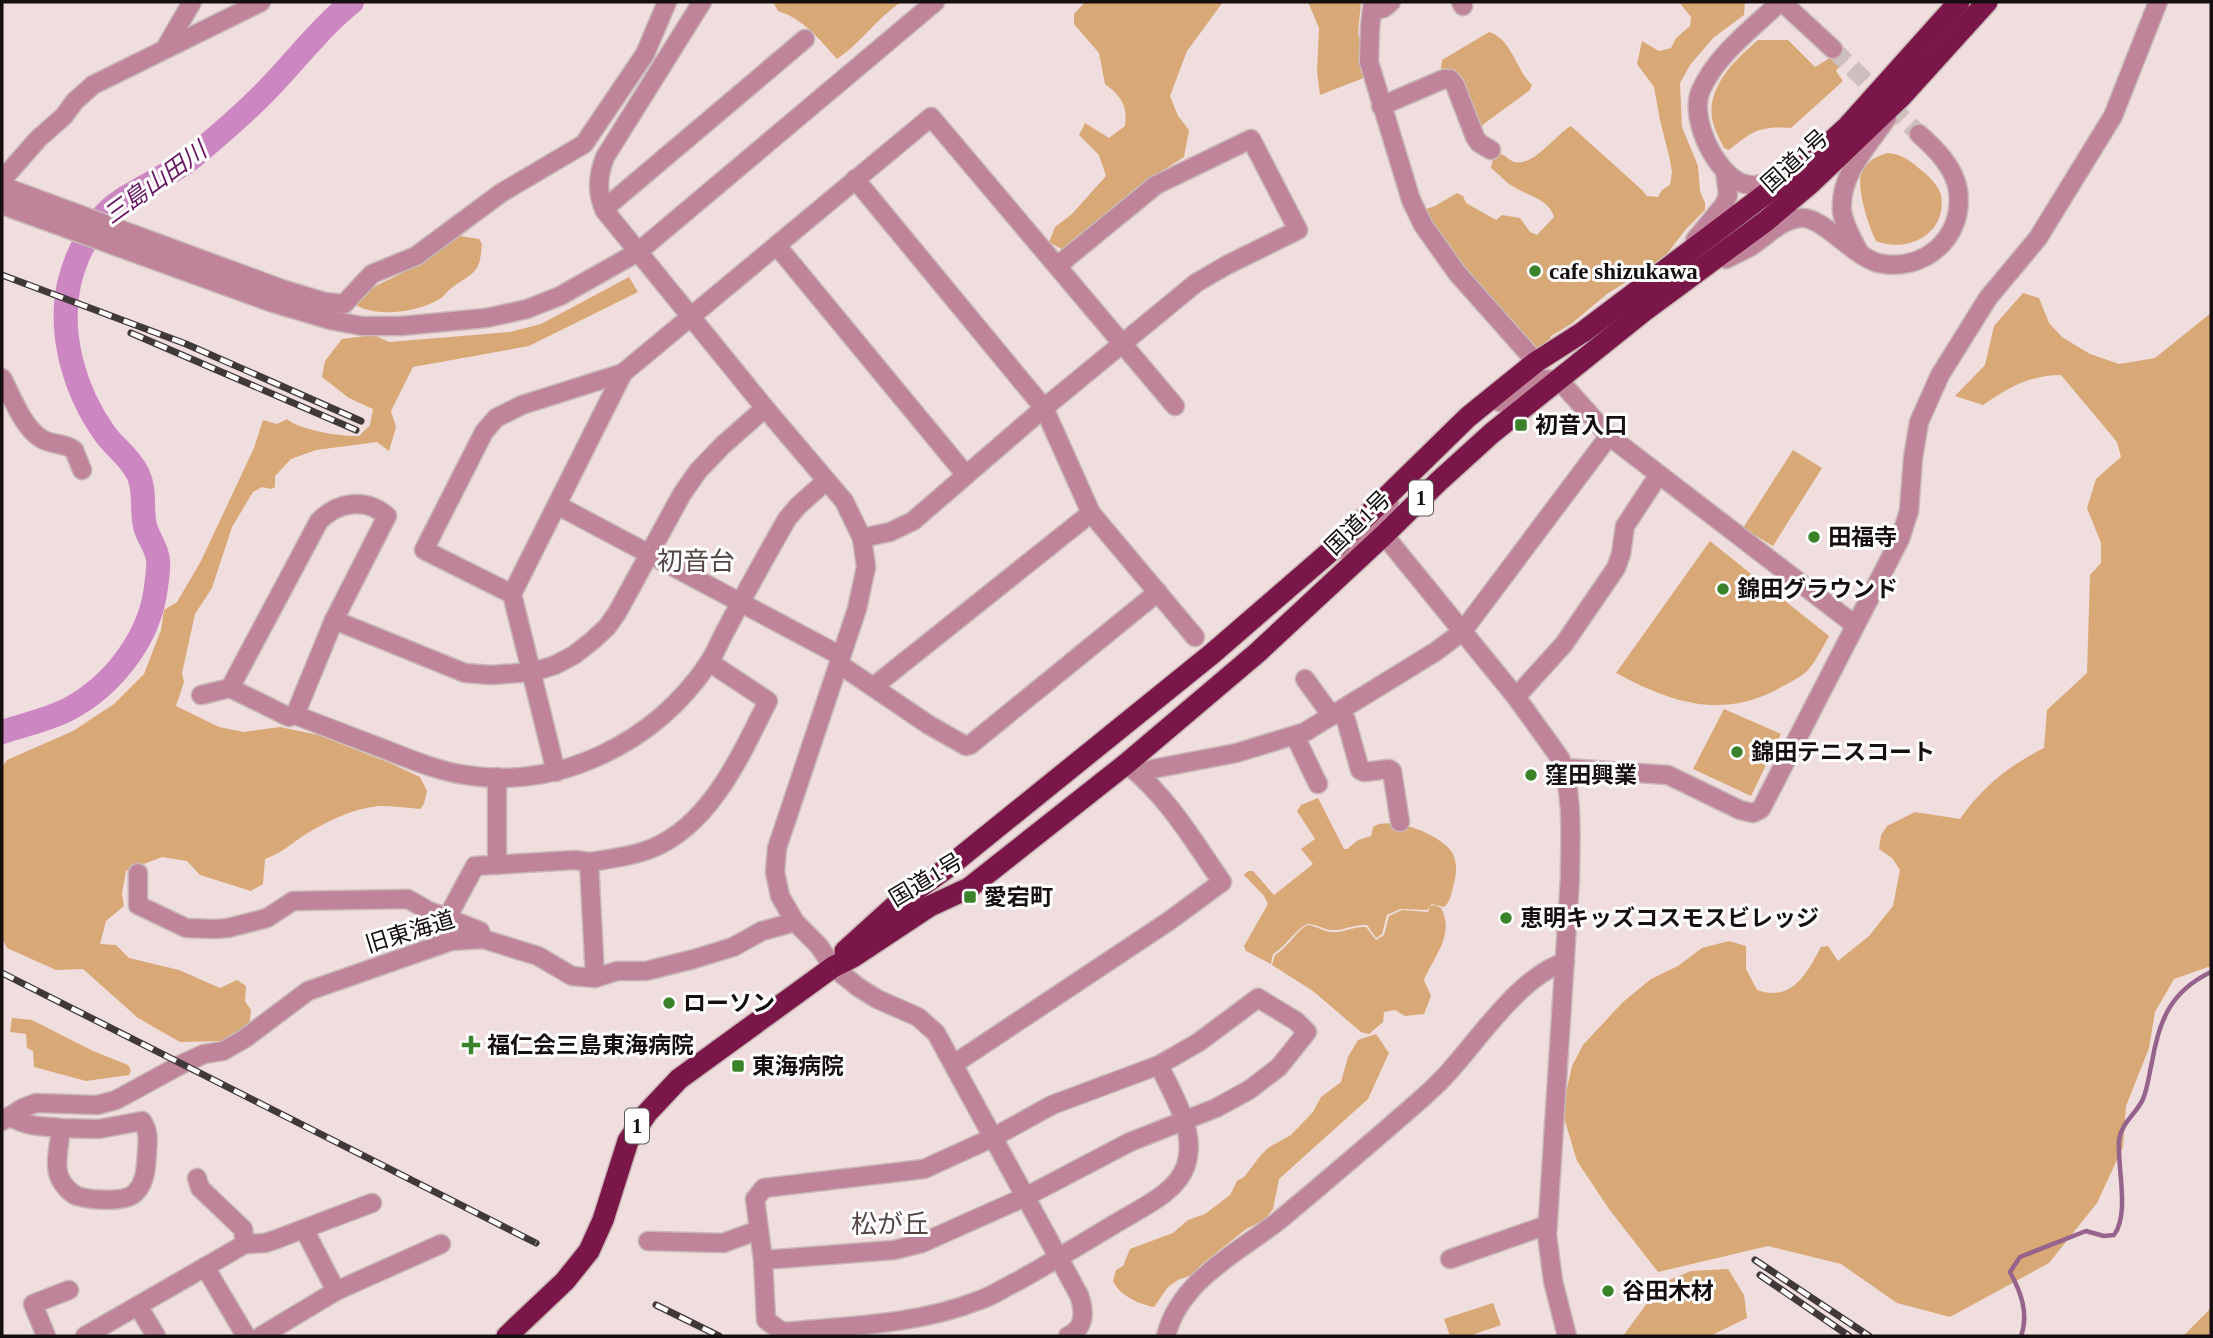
<svg xmlns="http://www.w3.org/2000/svg" width="2213" height="1338" font-family="'Times New Roman','Noto Sans JP',serif">
<style>
.green{fill:#d8a976}
.lines{fill:none;stroke-linecap:round;stroke-linejoin:round}
.stream{stroke:#95638c;stroke-width:4.5}
.river{stroke:#cc87c2;stroke-width:24}
.minor-tunnel{stroke:#cfbebe;stroke-width:18;stroke-dasharray:18 9;stroke-linecap:butt}
.minor-casing{stroke:#c9b8b8;stroke-width:21}
.highway-casing{stroke:#c9b8b8;stroke-width:24}
.minor{stroke:#bf8499;stroke-width:18}
.highway{stroke:#7a1748;stroke-width:21}
.rail-casing{stroke:#413939;stroke-width:7}
.rail{stroke:#fff;stroke-width:4.5;stroke-dasharray:13;stroke-linecap:butt}
.poi-dot{fill:#3a832a;stroke:#fff;stroke-width:2.5}
.labels{text-anchor:middle;dominant-baseline:central;stroke-width:6;stroke-linejoin:round;paint-order:stroke}
.shield{fill:#fff;stroke:#5b5757;stroke-width:2}
.shield-label{font-size:21px;font-weight:bold;fill:#150f0f}
.street-label{font-size:23px;fill:#150f0f;stroke:#fff}
.poi-label{font-size:23px;font-weight:bold;fill:#150f0f;stroke:#fff;text-anchor:start}
.water-label{font-size:24px;font-style:italic;fill:#681661;stroke:#fff}
.quarter-label{font-size:26px;fill:#554545;stroke:#fff}
</style>
<rect width="100%" height="100%" fill="#f0dddd"/>
<g class="green">
<path d="M 773,2 L 901,2 C 877,18 861,43 837,59 C 819,39 804,19 778,11 Z"/>
<path d="M 1085,2 L 1223,2 L 1187,51 L 1170,96 L 1178,116 L 1189,130 L 1184,157 L 1146,181 L 1065,251 L 1049,242 L 1055,227 L 1072,214 L 1106,176 L 1099,155 L 1079,135 L 1085,123 L 1109,138 L 1125,126 C 1128,106 1121,96 1105,84 L 1099,53 L 1074,24 L 1074,14 Z"/>
<polygon points="1308,2 1361,2 1358,33 1366,77 1320,95 1317,71 1319,28"/>
<path d="M 1679,2 L 1745,2 L 1744,15 L 1713,38 L 1690,65 L 1680,83 L 1682,127 L 1698,166 L 1700,191 L 1705,203 L 1705,210 L 1686,229 L 1663,259 L 1607,294 L 1571,324 L 1551,336 L 1548,344 L 1536,351 C 1526,343 1524,333 1516,326 C 1479,294 1452,254 1424,214 L 1426,209 L 1435,206 L 1457,193 L 1463,196 L 1466,203 L 1496,220 L 1502,215 L 1520,218 L 1530,232 L 1537,235 L 1554,217 C 1549,199 1528,196 1514,187 C 1506,183 1499,174 1491,168 L 1494,154 L 1499,153 C 1505,155 1509,160 1514,162 C 1534,167 1556,134 1571,126 L 1642,190 L 1647,196 L 1658,197 L 1662,190 L 1670,185 L 1672,172 L 1670,160 L 1660,120 L 1654,87 L 1637,64 L 1642,41 L 1659,51 L 1671,48 L 1676,38 L 1690,26 L 1691,17 Z"/>
<path d="M 1489,32 C 1512,39 1516,70 1532,85 L 1530,90 L 1485,123 L 1477,131 L 1441,68 L 1442,60 Z"/>
<path d="M 1758,40 L 1788,40 L 1815,67 L 1833,56 L 1841,64 L 1836,71 L 1843,81 L 1791,128 C 1759,126 1753,131 1729,150 L 1724,148 C 1719,138 1714,129 1712,118 C 1707,86 1737,58 1758,40 Z"/>
<path d="M 1888,153 C 1902,154 1911,161 1921,170 C 1929,176 1938,185 1941,195 C 1948,233 1908,254 1876,241 C 1869,227 1855,186 1862,171 C 1867,161 1878,155 1888,153 Z"/>
<path d="M 460,236 L 479,239 L 482,244 C 481,251 481,260 478,266 C 473,276 461,280 453,287 C 448,290 445,295 441,298 C 421,312 377,318 356,305 L 356,300 C 370,286 387,282 403,272 C 422,259 439,246 460,236 Z"/>
<path d="M 629,277 L 638,292 L 529,346 L 413,367 L 391,411 L 396,427 L 389,451 L 377,442 L 316,450 L 291,459 L 275,476 L 275,487 L 271,489 L 262,487 L 253,492 L 232,527 L 212,588 L 195,614 L 182,673 L 184,682 L 176,706 L 219,727 L 244,732 L 280,727 L 318,735 L 390,763 L 420,777 L 427,791 L 424,804 L 420,809 C 408,808 394,806 382,806 C 356,807 328,821 306,834 C 290,844 284,852 265,859 L 263,884 L 251,891 L 200,875 L 187,861 L 162,857 L 126,871 L 122,893 L 124,906 L 106,921 L 100,944 L 116,945 L 129,958 L 179,970 L 220,988 L 237,980 L 246,986 L 245,1001 L 251,1010 L 249,1030 L 223,1041 L 180,1042 L 138,1018 L 83,969 L 56,970 L 7,948 L 2,938 L 2,767 L 7,760 L 73,731 L 114,704 L 144,674 L 161,630 L 164,610 L 177,602 L 201,561 L 254,448 L 263,420 L 277,424 L 287,419 C 299,430 343,437 359,436 L 370,425 L 373,409 L 349,398 L 322,377 L 325,361 L 342,339 L 374,335 L 389,342 L 510,332 L 541,324 Z"/>
<path d="M 2023,293 L 2039,298 L 2049,323 L 2062,337 L 2090,354 L 2119,364 L 2155,358 L 2211,313 L 2211,966 L 2174,979 L 2155,1012 L 2149,1048 L 2126,1106 L 2123,1147 L 2097,1203 L 2049,1263 L 1950,1317 L 1897,1303 L 1841,1264 L 1768,1246 L 1658,1272 L 1609,1209 L 1577,1161 L 1562,1111 L 1572,1066 L 1583,1045 L 1623,1002 L 1651,979 L 1678,966 L 1702,948 L 1729,941 L 1746,946 L 1746,969 L 1757,990 C 1792,1002 1806,975 1821,947 L 1828,946 L 1838,961 L 1869,936 L 1893,906 L 1900,870 L 1892,858 L 1879,849 L 1881,835 L 1887,826 L 1915,812 L 1960,819 C 1982,787 2010,765 2044,748 L 2047,710 L 2087,673 L 2090,575 L 2101,563 L 2101,543 L 2087,508 L 2096,479 L 2121,457 L 2117,442 L 2061,375 C 2030,375 2008,388 1983,405 L 1955,396 L 1985,365 L 1994,326 Z"/>
<polygon points="1793,450 1822,468 1773,546 1743,528"/>
<path d="M 1710,541 L 1829,636 C 1823,647 1815,663 1806,672 C 1797,680 1784,685 1774,691 C 1718,719 1668,701 1616,673 Z"/>
<polygon points="1724,709 1781,734 1751,796 1693,769"/>
<path d="M 1318,798 L 1344,849 L 1347,849 L 1358,840 L 1371,836 L 1373,827 C 1391,815 1443,835 1453,854 C 1458,865 1456,876 1453,887 C 1451,895 1450,902 1444,907 L 1432,904 L 1427,910 L 1400,909 L 1387,915 L 1382,934 L 1376,938 L 1367,925 C 1353,924 1344,931 1331,930 C 1323,929 1317,924 1307,924 C 1293,932 1287,945 1273,954 L 1271,964 L 1246,951 L 1244,946 L 1268,904 L 1264,896 L 1244,875 L 1248,871 L 1253,871 L 1274,895 L 1313,864 L 1301,849 L 1315,839 L 1297,811 L 1301,805 Z"/>
<path d="M 1435,905 L 1441,908 C 1455,935 1434,956 1424,980 L 1431,996 L 1424,1014 L 1405,1016 L 1395,1010 L 1384,1012 L 1383,1022 L 1369,1034 L 1361,1032 L 1313,991 L 1272,965 L 1275,955 C 1288,947 1294,934 1307,925 C 1317,926 1322,931 1331,932 C 1344,933 1353,926 1366,927 L 1376,940 L 1384,935 L 1389,916 L 1402,910 L 1428,912 L 1430,906 Z"/>
<polygon points="12,1018 32,1020 93,1051 128,1065 131,1070 129,1075 86,1081 34,1067 33,1051 27,1048 26,1034 10,1032"/>
<path d="M 1376,1034 L 1389,1053 L 1368,1099 L 1279,1179 L 1273,1209 L 1264,1220 L 1246,1229 L 1201,1265 L 1192,1275 L 1178,1280 L 1168,1287 L 1154,1307 C 1139,1304 1120,1296 1113,1281 L 1116,1270 L 1123,1266 L 1130,1249 L 1173,1233 L 1188,1220 L 1205,1214 L 1230,1195 L 1237,1181 L 1244,1177 L 1261,1155 L 1268,1148 L 1291,1135 L 1313,1112 L 1321,1097 L 1341,1082 L 1348,1057 L 1358,1040 Z"/>
<polygon points="1728,1269 1744,1295 1747,1318 1710,1336 1623,1336 1662,1283 1691,1271"/>
<polygon points="1493,1303 1501,1325 1469,1336 1450,1336 1444,1319"/>
<polygon points="2211,1308 2211,1336 2183,1336"/>
</g>
<g class="lines">
<path class="stream" d="M 2021,1336 C 2029,1314 2021,1292 2010,1272 L 2020,1257 L 2086,1231 L 2104,1236 L 2114,1235 C 2130,1214 2117,1167 2119,1140 C 2121,1123 2137,1113 2143,1099 C 2148,1087 2149,1074 2152,1062 C 2159,1020 2171,991 2211,972"/>
<path class="river" d="M 2,732 C 23,725 47,720 67,710 C 113,686 150,638 156,587 C 157,578 159,569 158,560 C 157,548 148,538 145,526 C 141,509 146,491 138,474 C 128,455 116,449 105,434 C 75,392 58,335 69,284 C 75,258 88,233 105,214 C 124,193 169,177 194,156 C 219,135 245,113 268,89 C 296,60 321,27 352,2"/>
<polyline class="minor-tunnel" points="1833,49 1919,134"/>
<g class="minor-casing">
<g id="minor">
<path d="M 702,2 L 605,157 C 598,175 596,193 605,211 L 765,408 L 844,501 L 862,538 L 866,567 L 857,609 L 777,848 L 775,872 L 780,896 L 795,922 L 819,946 L 833,967 L 858,987 L 877,999 L 918,1017 L 936,1033 L 1079,1295 C 1085,1312 1085,1328 1068,1336"/>
<polyline points="1373,2 1370,28 1369,62 1411,200 1423,225 1457,273 1536,362"/>
<polyline points="1461,2 1463,6"/>
<path d="M 1780,2 C 1753,28 1717,54 1701,90 C 1688,118 1717,177 1745,184 C 1759,188 1770,181 1781,175"/>
<polyline points="1782,2 1833,49"/>
<polyline points="1372,11 1384,8 1391,2"/>
<polyline points="166,47 192,2"/>
<polyline points="1381,106 1444,79 1450,79 1455,85 1475,137 1479,143 1491,150"/>
<polyline points="855,179 1044,408 1091,513 1195,637"/>
<polyline points="2,180 38,139 64,116 75,101 93,85 261,2"/>
<polyline points="2,186 282,289 325,302 344,304 372,274 416,256 501,193 584,144 645,54 667,2"/>
<polyline points="2,205 273,303 330,320 362,326 401,326 486,318 527,309 560,296 638,252 935,2"/>
<polyline points="604,209 805,39"/>
<polyline points="1695,240 1724,205 1728,195 1725,171"/>
<polyline points="777,246 966,475"/>
<path d="M 1859,252 C 1853,240 1844,226 1842,211 C 1839,175 1868,146 1887,118"/>
<path d="M 1726,259 C 1734,255 1743,251 1750,247 C 1766,237 1781,219 1801,218 C 1822,216 1854,257 1878,263 C 1923,273 1965,238 1958,190 C 1954,167 1936,149 1919,134"/>
<path d="M 2,378 C 12,397 23,428 42,439 C 52,445 65,443 74,450 L 82,470"/>
<polyline points="1492,398 1499,402 1507,403 1539,379 1559,380 1609,436 1855,625"/>
<polyline points="557,505 841,656"/>
<path d="M 1374,526 L 1384,535 L 1516,697 L 1560,758 C 1574,795 1570,840 1570,878 L 1547,1235 L 1553,1281 L 1567,1336"/>
<polyline points="862,538 890,532 913,521 1044,408 1196,283 1227,265 1298,230 1251,139 1156,185 1057,266"/>
<polyline points="1332,550 1349,550 1390,511 1388,495"/>
<polyline points="512,594 424,550 484,432 496,418 522,405 623,373 931,117 1175,406"/>
<polyline points="334,620 465,673 491,675 533,672 555,665 574,655 592,641 607,627 617,613 682,494 698,471 723,445 765,408"/>
<polyline points="839,664 929,725 966,746 970,745 1158,592"/>
<polyline points="1305,679 1332,716"/>
<polyline points="873,687 1091,513"/>
<polyline points="230,688 289,717 295,715"/>
<path d="M 201,695 L 230,688 L 319,521 C 338,502 365,497 387,516 L 334,620 L 295,715 C 326,727 358,739 389,751 C 414,761 439,771 465,775 C 561,790 655,742 708,664 C 716,652 721,638 728,626 C 747,590 767,554 787,519 L 798,506 L 826,481"/>
<polyline points="1516,697 1564,644 1616,568 1621,554 1625,526 1658,476"/>
<polyline points="1340,711 1346,720 1360,770 1364,772 1389,769 1392,771 1400,822"/>
<polyline points="1295,736 1318,784"/>
<polyline points="1564,768 1668,775 1740,810 1753,813 1761,809 1900,539 1909,511 1913,458 1919,422 1940,375 1988,298 2038,238 2113,116 2158,2"/>
<polyline points="556,772 512,594 623,373"/>
<polyline points="1137,772 1236,753 1305,732 1435,652 1462,632 1609,436"/>
<polyline points="497,777 497,865"/>
<polyline points="138,873 138,905 186,928 215,929 228,928 267,918 293,901 408,899 427,910 480,931 483,939"/>
<polyline points="447,918 475,866 575,860 589,862"/>
<path d="M 595,978 L 589,862 C 610,859 633,856 653,848 C 712,823 741,754 768,701 L 709,662"/>
<path d="M 954,1064 L 1169,921 L 1222,882 C 1194,842 1168,797 1129,766"/>
<path d="M 10,1116 C 25,1127 43,1126 61,1128 C 60,1142 54,1163 59,1176 C 62,1184 70,1193 77,1196 C 90,1200 125,1203 135,1193 C 146,1182 146,1167 147,1152 C 148,1141 149,1131 142,1121 L 99,1129 L 61,1128"/>
<polyline points="2,1121 23,1108 36,1103 97,1105 116,1100 182,1064 204,1054 223,1051 244,1039 308,991 451,941 483,939 538,956 572,976 595,978 617,971 646,971 694,959 733,947 762,931 795,922"/>
<polyline points="197,1178 200,1188 243,1229 245,1244 265,1243 277,1239 372,1203"/>
<polyline points="304,1229 336,1291"/>
<polyline points="648,1241 723,1243 759,1230"/>
<polyline points="1450,1259 1547,1225"/>
<path d="M 763,1260 L 894,1250 L 922,1243 L 1025,1197 L 1130,1142 L 1216,1108 L 1249,1090 L 1279,1067 L 1307,1032 L 1296,1021 L 1258,998 L 1199,1042 L 1159,1065 L 1052,1105 L 994,1137 L 924,1169 L 764,1188 L 755,1199 L 763,1260 L 766,1320 L 782,1332 C 848,1326 917,1325 980,1300 C 993,1296 1005,1287 1018,1281 C 1052,1262 1085,1242 1118,1222 C 1141,1208 1178,1192 1186,1165 C 1197,1131 1173,1096 1159,1065"/>
<polyline points="205,1267 246,1336"/>
<polyline points="138,1306 156,1336"/>
<polyline points="46,1336 33,1304 69,1290"/>
<polyline points="85,1336 245,1244"/>
<polyline points="261,1336 336,1291 441,1244"/>
<path d="M 1166,1336 C 1180,1279 1240,1252 1282,1218 C 1318,1188 1353,1158 1388,1128 C 1408,1110 1429,1094 1447,1074 C 1479,1039 1520,976 1565,962"/>
</g>
</g>
<g class="highway-casing">
<g id="highway">
<polyline points="845,951 898,903 947,868 1213,653 1332,550 1468,417 1536,362 1583,332 1812,159 1847,127 1959,2"/>
<polyline points="507,1336 565,1281 589,1251 603,1220 628,1141 647,1113 679,1079 833,967 853,957 930,906 969,888 1126,764 1257,653 1384,535 1438,482 1492,433 1644,311 1766,221 1811,183 1901,97 1987,2"/>
</g>
</g>
<use href="#minor" class="minor"/>
<use href="#highway" class="highway"/>
<g class="rail-casing">
<g id="rail">
<polyline points="2,275 186,344 361,421"/>
<polyline points="131,333 356,430"/>
<polyline points="2,973 536,1243"/>
<polyline points="1755,1260 1869,1336"/>
<polyline points="1760,1275 1849,1336"/>
<polyline points="656,1305 719,1336"/>
</g>
</g>
<use href="#rail" class="rail"/>
</g>
<g class="poi-dot">
<circle cx="1535" cy="271" r="7"/>
<rect x="1514" y="418" width="14" height="14" rx="3.5"/>
<circle cx="1814" cy="537" r="7"/>
<circle cx="1723" cy="589" r="7"/>
<circle cx="1737" cy="752" r="7"/>
<circle cx="1531" cy="775" r="7"/>
<rect x="963" y="890" width="14" height="14" rx="3.5"/>
<circle cx="1506" cy="918" r="7"/>
<circle cx="669" cy="1003" r="7"/>
<path d="M467.5 1034.5h7v7h7v7h-7v7h-7v-7h-7v-7h7z"/>
<rect x="731" y="1059" width="14" height="14" rx="3.5"/>
<circle cx="1608" cy="1291" r="7"/>
</g>
<g class="labels">
<g class="shield">
<rect x="1409" y="480.5" width="24" height="35" rx="5"/>
<rect x="625" y="1108.5" width="24" height="35" rx="5"/>
</g>
<g class="shield-label">
<text x="1421" y="498">1</text>
<text x="637" y="1126">1</text>
</g>
<g class="street-label">
<text transform="translate(1795 161) rotate(-42)">国道1号</text>
<text transform="translate(1358 523) rotate(-44)">国道1号</text>
<text transform="translate(926 880) rotate(-31)">国道1号</text>
<text transform="translate(410 932) rotate(-17)">旧東海道</text>
</g>
<g class="poi-label">
<text x="1549" y="271">cafe shizukawa</text>
<text x="1535" y="425">初音入口</text>
<text x="1828" y="537">田福寺</text>
<text x="1737" y="589">錦田グラウンド</text>
<text x="1751" y="752">錦田テニスコート</text>
<text x="1545" y="775">窪田興業</text>
<text x="984" y="897">愛宕町</text>
<text x="1520" y="918">恵明キッズコスモスビレッジ</text>
<text x="683" y="1003">ローソン</text>
<text x="487" y="1045">福仁会三島東海病院</text>
<text x="752" y="1066">東海病院</text>
<text x="1622" y="1291">谷田木材</text>
</g>
<g class="water-label">
<text transform="translate(155 183) rotate(-36)">三島山田川</text>
</g>
<g class="quarter-label">
<text x="696" y="561">初音台</text>
<text x="890" y="1224">松が丘</text>
</g>
</g>
<rect width="2213" height="1338" fill="none" stroke="#150f0f" stroke-width="7"/>
</svg>
